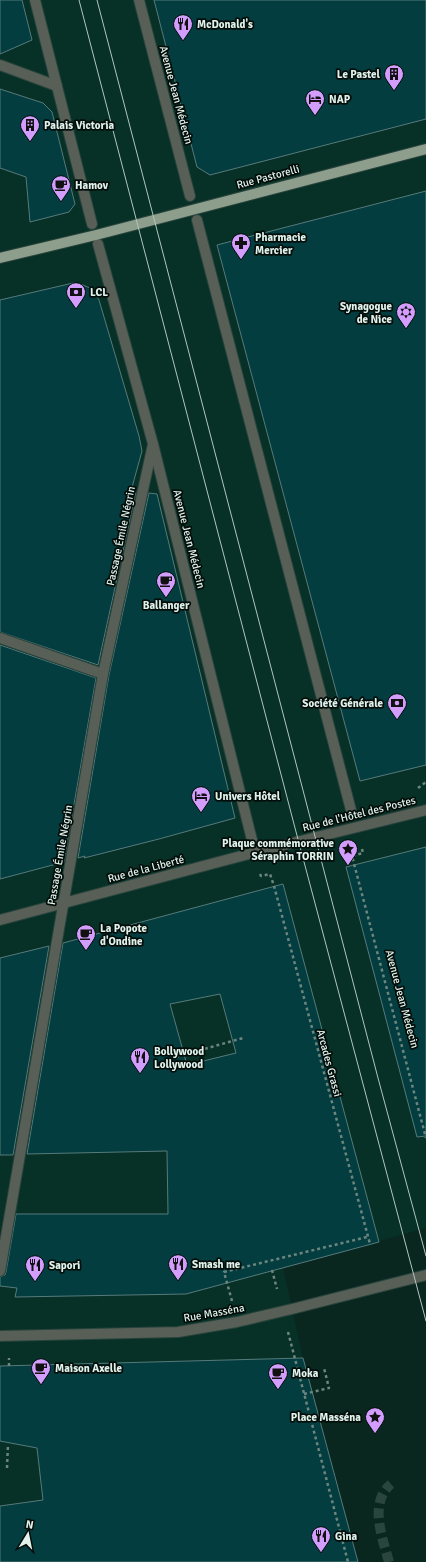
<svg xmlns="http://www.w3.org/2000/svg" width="426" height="1562" font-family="Signika,sans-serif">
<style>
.built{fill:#073126}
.building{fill:#033d3f;stroke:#577a7b;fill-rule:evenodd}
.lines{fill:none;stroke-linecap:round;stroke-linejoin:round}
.minor-tunnel{stroke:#29453e;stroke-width:10;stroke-dasharray:10 5;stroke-linecap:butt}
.minor-casing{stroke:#27433c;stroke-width:12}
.major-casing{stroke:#27433c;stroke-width:12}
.path{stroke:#6d857e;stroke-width:2.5;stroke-dasharray:3 3;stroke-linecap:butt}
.minor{stroke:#575f57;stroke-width:10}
.major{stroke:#8d9e8c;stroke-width:10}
.tram{stroke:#b1c5be;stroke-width:1}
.labels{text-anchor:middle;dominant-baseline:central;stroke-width:3.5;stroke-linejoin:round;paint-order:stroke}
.poi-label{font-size:11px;font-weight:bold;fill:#e1f2ec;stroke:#030d09;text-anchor:start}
.street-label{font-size:11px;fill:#e1f2ec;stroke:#030d09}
</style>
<rect width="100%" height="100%" fill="#09271f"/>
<polygon class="built" points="0,0 426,0 426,1228 283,1268 303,1358 358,1562 0,1562"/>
<g class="building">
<polygon points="0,0 22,0 32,40 0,54"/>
<polygon points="154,0 426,0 426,119 210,175 197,167"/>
<polygon points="0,89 43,103 52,112 75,204 69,212 30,222 26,177 0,168"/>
<polygon points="426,191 426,765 360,781 217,245"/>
<polygon points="73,283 83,285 92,289 99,300 139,436 142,451 131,491 136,492 98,665 0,632 0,300"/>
<polygon points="149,493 157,494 235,818 159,839 84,858 85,856 78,858 109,675"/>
<polygon points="0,645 96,678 64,862 0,879"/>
<polygon points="426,847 426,1136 417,1137 346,867"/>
<path d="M 283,884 L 379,1242 L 186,1294 L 15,1297 L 17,1288 L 0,1286 L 0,1277 L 5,1275 L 6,1272 L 16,1214 L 168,1214 L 167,1151 L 27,1154 L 63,943 ZM 220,994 L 236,1053 L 187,1065 L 170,1004 Z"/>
<polygon points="49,946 13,1155 0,1155 0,958"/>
<polygon points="303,1358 358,1562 0,1562 0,1506 43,1500 37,1448 0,1441 0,1366"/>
</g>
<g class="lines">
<path class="minor-tunnel" d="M 389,1562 C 383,1539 368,1503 391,1484"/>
<g class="minor-casing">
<g id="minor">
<polyline points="35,0 92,224"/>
<polyline points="139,0 190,196"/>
<polyline points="0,65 57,86"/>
<polyline points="197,220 352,814"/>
<polyline points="98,244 153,444 252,840"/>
<polyline points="0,638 103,674"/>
<polyline points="0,920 256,852 426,810"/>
<polyline points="0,1271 103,674 153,444"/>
<polyline points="0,1336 178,1332 237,1322 292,1309 426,1275"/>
</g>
</g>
<g class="major-casing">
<polyline id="major" points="0,258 96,235 426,149"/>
</g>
<g class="path">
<polyline points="418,788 426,782"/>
<polyline points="362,849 363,853 352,856 426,1138"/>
<polyline points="260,874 261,876 270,874 274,886 370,1244"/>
<polyline points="176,1057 243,1038"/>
<polyline points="272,1270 277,1289"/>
<polyline points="232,1301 224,1272 367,1237"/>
<polyline points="288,1332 348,1562"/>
<polyline points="9,1366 9,1358"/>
<polyline points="304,1394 329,1388 324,1368"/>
<polyline points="7,1468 8,1444"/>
</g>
<use href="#minor" class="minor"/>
<use href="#major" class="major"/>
<g class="tram">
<polyline points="79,0 295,828 426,1321"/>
<polyline points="97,0 378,1078 426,1256"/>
</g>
</g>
<defs>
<g id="restaurant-pin" transform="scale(1)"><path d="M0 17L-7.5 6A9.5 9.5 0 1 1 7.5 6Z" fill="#d29dfd" stroke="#030d09"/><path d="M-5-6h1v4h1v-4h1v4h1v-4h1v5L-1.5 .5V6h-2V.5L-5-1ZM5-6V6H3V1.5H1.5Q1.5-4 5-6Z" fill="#111"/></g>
<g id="building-pin" transform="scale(1)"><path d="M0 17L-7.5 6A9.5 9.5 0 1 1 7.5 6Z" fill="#d29dfd" stroke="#030d09"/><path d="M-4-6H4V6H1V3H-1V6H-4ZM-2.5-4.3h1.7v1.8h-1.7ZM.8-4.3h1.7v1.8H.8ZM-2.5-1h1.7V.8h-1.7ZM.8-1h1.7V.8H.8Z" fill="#111"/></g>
<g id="hotel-pin" transform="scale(1)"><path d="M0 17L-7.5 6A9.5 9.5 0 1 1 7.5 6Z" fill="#d29dfd" stroke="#030d09"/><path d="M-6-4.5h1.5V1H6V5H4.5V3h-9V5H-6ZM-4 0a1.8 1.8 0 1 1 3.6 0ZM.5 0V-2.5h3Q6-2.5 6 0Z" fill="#111"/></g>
<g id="cafe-pin" transform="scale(1)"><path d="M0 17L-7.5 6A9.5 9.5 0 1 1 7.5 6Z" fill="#d29dfd" stroke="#030d09"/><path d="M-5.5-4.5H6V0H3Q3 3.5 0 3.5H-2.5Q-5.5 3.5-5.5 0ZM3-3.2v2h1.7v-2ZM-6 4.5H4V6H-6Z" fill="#111"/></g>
<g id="pharmacy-pin" transform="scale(1)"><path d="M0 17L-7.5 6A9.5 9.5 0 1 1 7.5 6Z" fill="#d29dfd" stroke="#030d09"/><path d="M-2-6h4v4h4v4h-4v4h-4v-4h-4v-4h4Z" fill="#111"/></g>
<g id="bank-pin" transform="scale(1)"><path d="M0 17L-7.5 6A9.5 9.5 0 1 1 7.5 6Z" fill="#d29dfd" stroke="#030d09"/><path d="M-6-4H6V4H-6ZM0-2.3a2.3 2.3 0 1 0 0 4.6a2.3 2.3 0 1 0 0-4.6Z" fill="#111"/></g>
<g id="synagogue-pin" transform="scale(1)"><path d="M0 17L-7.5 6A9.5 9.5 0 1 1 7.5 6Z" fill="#d29dfd" stroke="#030d09"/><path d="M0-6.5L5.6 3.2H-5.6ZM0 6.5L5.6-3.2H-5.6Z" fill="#111"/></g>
<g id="sight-pin" transform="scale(1)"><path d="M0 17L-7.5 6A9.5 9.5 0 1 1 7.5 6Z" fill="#d29dfd" stroke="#030d09"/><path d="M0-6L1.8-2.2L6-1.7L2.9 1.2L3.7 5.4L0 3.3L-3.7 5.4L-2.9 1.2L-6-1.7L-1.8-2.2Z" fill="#111"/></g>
</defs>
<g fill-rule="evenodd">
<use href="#restaurant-pin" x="183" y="24"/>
<use href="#building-pin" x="394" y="74"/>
<use href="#hotel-pin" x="315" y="99"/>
<use href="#building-pin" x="30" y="125"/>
<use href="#cafe-pin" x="61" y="185"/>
<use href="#pharmacy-pin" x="241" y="243"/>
<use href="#bank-pin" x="76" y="292"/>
<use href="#synagogue-pin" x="406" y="312"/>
<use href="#cafe-pin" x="166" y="581"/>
<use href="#bank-pin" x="397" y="703"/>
<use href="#hotel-pin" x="201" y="796"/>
<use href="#sight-pin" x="348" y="849"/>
<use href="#cafe-pin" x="86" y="934"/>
<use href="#restaurant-pin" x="140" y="1057"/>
<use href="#restaurant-pin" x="178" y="1264"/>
<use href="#restaurant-pin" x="35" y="1265"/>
<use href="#cafe-pin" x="41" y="1368"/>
<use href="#cafe-pin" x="278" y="1373"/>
<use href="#sight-pin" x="375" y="1417"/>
<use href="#restaurant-pin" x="321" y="1536"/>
</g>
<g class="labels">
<g class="poi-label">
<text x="197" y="24">McDonald's</text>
<text x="380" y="74" text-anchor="end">Le Pastel</text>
<text x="329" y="99">NAP</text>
<text x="44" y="125">Palais Victoria</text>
<text x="75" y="185">Hamov</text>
<text x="255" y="237">Pharmacie<tspan x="255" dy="13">Mercier</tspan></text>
<text x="90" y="292">LCL</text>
<text x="392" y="306" text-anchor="end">Synagogue<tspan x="392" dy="13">de Nice</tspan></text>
<text x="166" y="605" text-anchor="middle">Ballanger</text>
<text x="383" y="703" text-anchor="end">Société Générale</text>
<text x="215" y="796">Univers Hôtel</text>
<text x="334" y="843" text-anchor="end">Plaque commémorative<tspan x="334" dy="13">Séraphin TORRIN</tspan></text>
<text x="100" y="928">La Popote<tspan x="100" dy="13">d'Ondine</tspan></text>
<text x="154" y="1051">Bollywood<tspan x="154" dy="13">Lollywood</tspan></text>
<text x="192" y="1264">Smash me</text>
<text x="49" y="1265">Sapori</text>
<text x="55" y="1368">Maison Axelle</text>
<text x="292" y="1373">Moka</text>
<text x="361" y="1417" text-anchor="end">Place Masséna</text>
<text x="335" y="1536">Gina</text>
</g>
<g class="street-label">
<text transform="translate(176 95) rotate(75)">Avenue Jean Médecin</text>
<text transform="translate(268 177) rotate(-15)">Rue Pastorelli</text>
<text transform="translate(121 536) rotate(-78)">Passage Émile Négrin</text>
<text transform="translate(189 539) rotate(76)">Avenue Jean Médecin</text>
<text transform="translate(359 814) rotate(-14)">Rue de l'Hôtel des Postes</text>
<text transform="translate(60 855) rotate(-80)">Passage Émile Négrin</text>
<text transform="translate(146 869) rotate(-15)">Rue de la Liberté</text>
<text transform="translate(402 999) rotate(75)">Avenue Jean Médecin</text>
<text transform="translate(329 1063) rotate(75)">Arcades Grassi</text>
<text transform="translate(214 1313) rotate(-10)">Rue Masséna</text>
</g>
</g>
<g transform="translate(28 1534) rotate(10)" stroke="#030d09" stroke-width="3" paint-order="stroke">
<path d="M0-3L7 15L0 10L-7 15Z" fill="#e1f2ec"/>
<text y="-6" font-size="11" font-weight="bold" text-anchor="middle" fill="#e1f2ec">N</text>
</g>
</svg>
